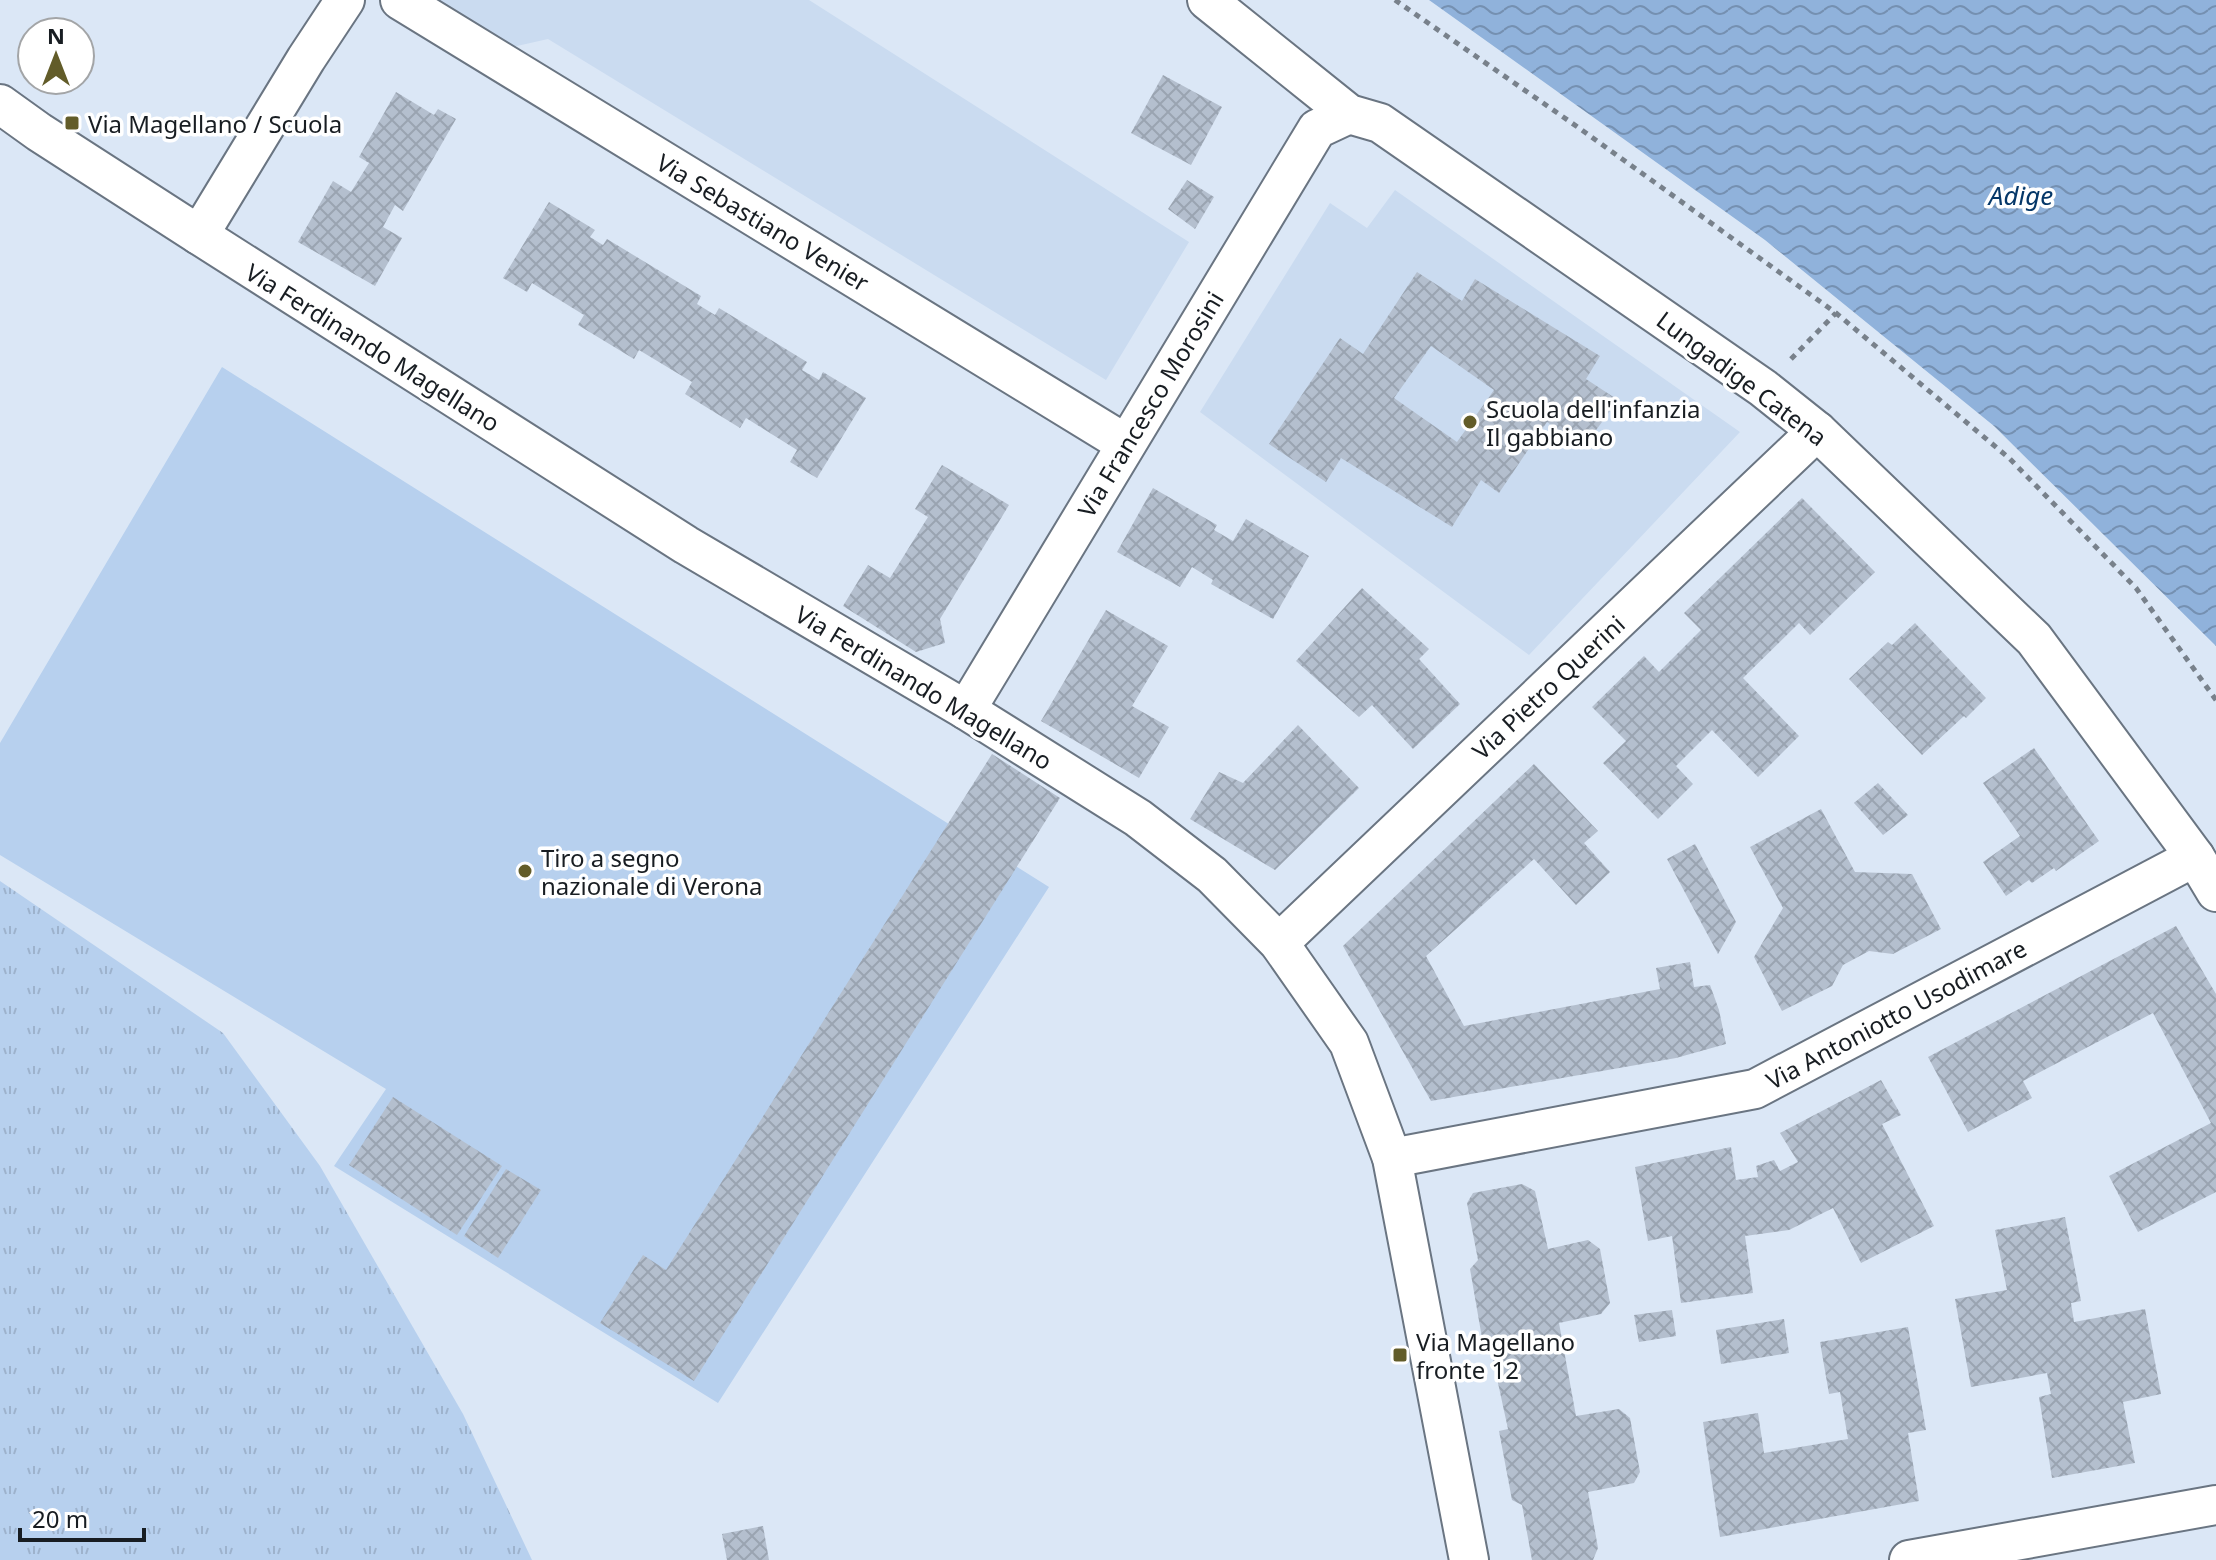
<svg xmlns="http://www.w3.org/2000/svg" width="2216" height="1560" font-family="'Noto Sans',sans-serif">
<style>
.built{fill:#cadbf0}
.grass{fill:url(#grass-tufts)}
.green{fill:#b7d0ee}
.water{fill:url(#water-waves)}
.building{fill:url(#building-cross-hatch);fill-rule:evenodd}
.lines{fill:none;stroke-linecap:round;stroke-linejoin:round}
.minor-casing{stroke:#6a7582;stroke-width:42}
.path{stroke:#78818b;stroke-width:5;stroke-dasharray:6 6;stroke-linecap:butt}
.minor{stroke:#fff;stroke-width:38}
.poi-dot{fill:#625c29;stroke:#fff;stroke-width:3}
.labels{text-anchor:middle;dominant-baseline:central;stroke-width:7;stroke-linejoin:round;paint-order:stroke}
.poi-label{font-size:24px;fill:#181d22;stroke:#fff;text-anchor:start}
.street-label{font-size:24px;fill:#181d22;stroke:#fff}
.water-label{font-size:26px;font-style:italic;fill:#053768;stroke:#fff}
</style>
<defs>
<pattern id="grass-tufts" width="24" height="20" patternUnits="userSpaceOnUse" patternTransform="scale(2)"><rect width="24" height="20" fill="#b7d0ee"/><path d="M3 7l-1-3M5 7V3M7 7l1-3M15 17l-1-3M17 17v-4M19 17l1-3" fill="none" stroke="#9db2cc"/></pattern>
<pattern id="water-waves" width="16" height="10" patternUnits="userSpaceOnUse" patternTransform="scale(2)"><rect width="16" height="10" fill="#90b2db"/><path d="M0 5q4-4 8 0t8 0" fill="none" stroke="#7590b1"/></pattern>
<pattern id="building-cross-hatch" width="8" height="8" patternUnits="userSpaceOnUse" patternTransform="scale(2)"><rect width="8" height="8" fill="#b4bfce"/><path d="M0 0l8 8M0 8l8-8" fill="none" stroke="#9aa4b1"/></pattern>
</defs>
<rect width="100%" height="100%" fill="#dbe7f6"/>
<g class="built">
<polygon points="424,0 809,0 1189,242 1106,380 548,39 504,49"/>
<polygon points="1395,190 1740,432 1529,655 1200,412 1330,203 1367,228"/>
</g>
<polygon class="grass" points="0,881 223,1033 320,1166 463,1414 532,1560 0,1560"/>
<polygon class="green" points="222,367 1049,887 718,1403 334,1166 386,1089 0,855 0,743"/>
<polygon class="water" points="1429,0 2216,0 2216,646 1994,426 1765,240"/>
<g class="building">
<polygon points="1163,75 1222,107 1191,165 1131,133"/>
<polygon points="396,92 434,115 438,109 456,119 403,211 395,205 383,227 402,238 375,286 298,242 333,181 351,192 369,163 359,157"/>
<polygon points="1187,180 1214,197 1195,229 1168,209"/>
<polygon points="549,202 595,230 590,237 603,245 607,239 701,296 697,304 715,315 719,308 807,362 802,370 819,380 823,372 866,398 817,478 790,462 797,450 746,418 740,428 685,394 692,382 639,350 634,359 578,325 584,315 532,283 527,292 503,278"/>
<path d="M 1417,272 L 1462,301 L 1475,279 L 1600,356 L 1586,379 L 1618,400 L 1583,448 L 1547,422 L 1499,493 L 1481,480 L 1452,527 L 1341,458 L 1326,482 L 1269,444 L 1340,338 L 1363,354 ZM 1431,346 L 1494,390 L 1457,442 L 1394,398 Z"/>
<polygon points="942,465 1009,505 940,619 945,643 916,652 843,606 868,565 890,578 928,517 915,509"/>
<polygon points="1153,488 1217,525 1214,530 1233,541 1246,519 1309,556 1273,619 1211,584 1213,580 1192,567 1180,587 1117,552"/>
<polygon points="1802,498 1875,572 1810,635 1799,623 1743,678 1799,736 1758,777 1712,730 1676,766 1693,784 1658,819 1603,763 1626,741 1592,707 1644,656 1659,672 1701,630 1684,613"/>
<polygon points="1362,588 1429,649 1419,659 1460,704 1413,749 1372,705 1359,717 1296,661"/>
<polygon points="1106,610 1168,646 1132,706 1169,727 1139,778 1041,721"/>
<polygon points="1915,623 1986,698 1966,718 1964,716 1922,755 1849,679 1888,642 1892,645"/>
<polygon points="1298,725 1359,788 1275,870 1190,819 1219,772 1243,783"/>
<polygon points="2034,748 2099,841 2056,871 2054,868 2032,883 2029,880 2006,896 1983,862 2020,836 1983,783"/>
<polygon points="992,754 1060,798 694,1381 600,1323 643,1255 666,1270"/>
<polygon points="1534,764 1598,831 1584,843 1610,872 1576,905 1534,859 1426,956 1464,1026 1660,989 1656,968 1690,962 1694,987 1710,985 1719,1010 1726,1044 1676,1058 1431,1101 1343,946"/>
<polygon points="1878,783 1908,815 1883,835 1854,803"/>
<polygon points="1821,809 1855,872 1912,874 1941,929 1893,954 1869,951 1843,965 1832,986 1782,1011 1754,957 1783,908 1750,847"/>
<polygon points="1695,844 1736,922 1718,954 1667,859"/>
<polygon points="2176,926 2216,994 2216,1192 2138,1232 2109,1176 2211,1123 2153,1013 2023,1081 2032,1098 1968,1132 1928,1057"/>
<polygon points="1881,1080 1901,1115 1882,1124 1934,1226 1861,1263 1833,1208 1789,1230 1745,1236 1753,1293 1681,1303 1672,1236 1648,1241 1635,1167 1731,1147 1736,1180 1758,1177 1756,1166 1774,1160 1780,1171 1798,1162 1780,1133"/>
<polygon points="393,1097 502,1166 457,1235 349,1165"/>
<polygon points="506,1169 541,1190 498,1258 464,1236"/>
<polygon points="1522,1184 1535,1191 1548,1249 1588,1240 1600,1249 1610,1303 1601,1314 1559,1323 1576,1416 1619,1409 1630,1418 1640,1472 1634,1483 1588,1492 1598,1548 1593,1560 1532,1560 1522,1505 1512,1500 1499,1431 1508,1429 1488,1337 1482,1338 1470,1269 1478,1260 1467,1203 1473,1193"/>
<polygon points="2065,1217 2081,1301 2071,1303 2074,1322 2145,1309 2161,1394 2123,1402 2135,1463 2052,1478 2039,1397 2051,1394 2047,1373 1971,1387 1955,1299 2007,1290 1995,1230"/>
<polygon points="1672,1310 1676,1336 1639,1342 1634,1315"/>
<polygon points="1784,1319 1789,1353 1721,1364 1716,1330"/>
<polygon points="1908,1327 1926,1430 1908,1433 1919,1501 1720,1537 1703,1422 1758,1413 1764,1453 1848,1439 1840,1392 1829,1394 1820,1342"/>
<polygon points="763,1526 769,1560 727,1560 722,1534"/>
</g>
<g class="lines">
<g class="minor-casing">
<g id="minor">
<polyline points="400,0 1126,444"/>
<polyline points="1207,0 1349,114 1380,123 1763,388 1817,431 2034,639 2195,857 2216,892"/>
<polyline points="0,104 39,132 199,235 686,545 966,710 1138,818 1212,875 1279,943 1349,1043 1392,1158 1469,1560"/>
<polyline points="199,235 306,59 345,0"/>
<polyline points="966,710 1317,129 1349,114"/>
<polyline points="1279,943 1817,431"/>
<polyline points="1392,1158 1755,1089 2195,857"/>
<polyline points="1909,1560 2216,1505"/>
</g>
</g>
<g class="path">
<polyline points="1395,0 1579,128 1836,313 2009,458 2136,588 2216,700"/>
<polyline points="1791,359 1836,313"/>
</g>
<use href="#minor" class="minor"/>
</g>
<g class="poi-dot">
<rect x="64" y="115" width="16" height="16" rx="4"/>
<circle cx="1470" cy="422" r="8"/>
<circle cx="525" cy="871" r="8"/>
<rect x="1392" y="1347" width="16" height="16" rx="4"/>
</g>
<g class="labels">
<g class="poi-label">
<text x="88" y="123">Via Magellano / Scuola</text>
<text x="1486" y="408">Scuola dell'infanzia<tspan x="1486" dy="28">Il gabbiano</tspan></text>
<text x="541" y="857">Tiro a segno<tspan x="541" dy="28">nazionale di Verona</tspan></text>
<text x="1416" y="1341">Via Magellano<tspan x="1416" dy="28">fronte 12</tspan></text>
</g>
<g class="street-label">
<text transform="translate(763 222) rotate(31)">Via Sebastiano Venier</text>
<text transform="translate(373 347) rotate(32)">Via Ferdinando Magellano</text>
<text transform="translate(1742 378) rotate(37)">Lungadige Catena</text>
<text transform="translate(1150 404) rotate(-59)">Via Francesco Morosini</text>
<text transform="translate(924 687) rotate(31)">Via Ferdinando Magellano</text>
<text transform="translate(1548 687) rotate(-43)">Via Pietro Querini</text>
<text transform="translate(1896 1014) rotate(-28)">Via Antoniotto Usodimare</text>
</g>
<g class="water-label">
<text x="2021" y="195">Adige</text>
</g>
</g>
<g transform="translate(56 56)"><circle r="38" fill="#ffffff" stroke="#a3a5a7" stroke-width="2"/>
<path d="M0-6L14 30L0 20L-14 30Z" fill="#625c29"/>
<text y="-12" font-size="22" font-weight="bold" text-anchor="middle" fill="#181d22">N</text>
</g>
<path d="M20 1528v12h124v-12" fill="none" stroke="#181d22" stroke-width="4"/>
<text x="32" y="1528" font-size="24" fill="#181d22" stroke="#ffffff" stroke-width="6" paint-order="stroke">20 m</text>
</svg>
